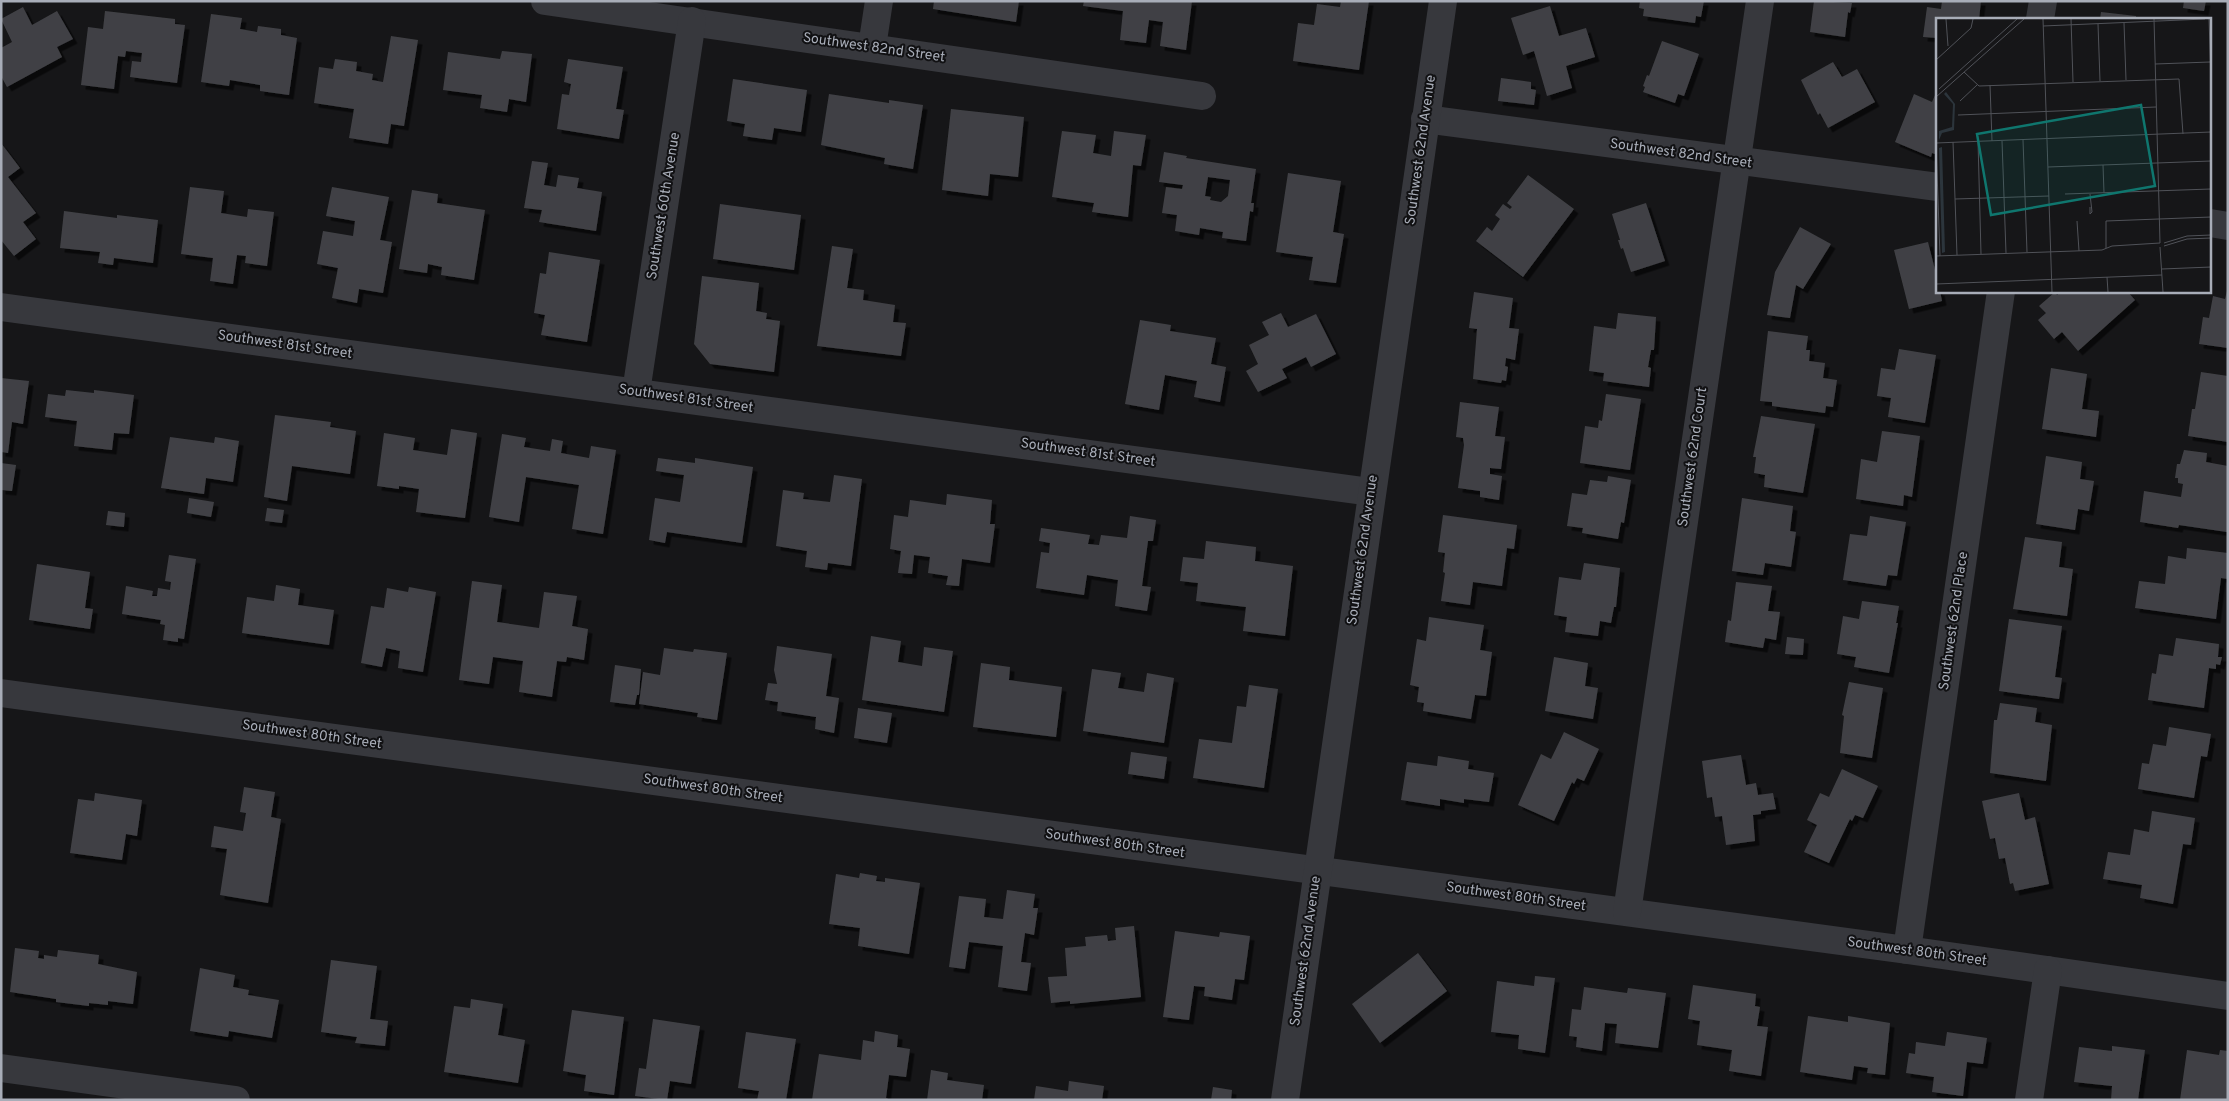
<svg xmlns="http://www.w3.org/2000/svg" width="2229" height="1101" font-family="Overpass,sans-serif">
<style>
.building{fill:#404145;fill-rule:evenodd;filter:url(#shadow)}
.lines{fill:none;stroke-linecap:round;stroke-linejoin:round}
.minor{stroke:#37383d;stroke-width:28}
.labels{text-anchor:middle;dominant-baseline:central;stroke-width:4;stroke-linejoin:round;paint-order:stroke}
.street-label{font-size:14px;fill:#a8adb8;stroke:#111113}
.inset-road{fill:none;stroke:#505258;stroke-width:1}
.view{fill:#0f766e;fill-opacity:0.15;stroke:#0f766e;stroke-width:2.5}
.inset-edge{fill:none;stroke:#a8adb8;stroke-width:2.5}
</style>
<defs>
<filter id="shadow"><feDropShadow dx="4.5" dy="4.5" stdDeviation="0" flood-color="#0009"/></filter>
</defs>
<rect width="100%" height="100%" fill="#161618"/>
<g class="building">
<polygon points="934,1 1019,1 1016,22 933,9"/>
<polygon points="1084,1 1192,1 1186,50 1160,46 1163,22 1149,20 1146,43 1120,40 1123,11 1083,6"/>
<polygon points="1341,1 1369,1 1359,70 1293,61 1298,23 1314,25 1317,4 1340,7"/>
<polygon points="1640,1 1704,1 1701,17 1696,16 1695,23 1643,16 1644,9 1639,8"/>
<polygon points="1814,1 1852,3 1850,13 1848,12 1845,37 1810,32"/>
<polygon points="1942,1 1981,1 1979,19 1938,19 1938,38 1923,37 1927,7 1941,9"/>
<polygon points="2184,1 2206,1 2204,11 2183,8"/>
<polygon points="1550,6 1559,36 1586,28 1595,57 1566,66 1572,88 1547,96 1534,51 1523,55 1511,18"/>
<polygon points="23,7 32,25 57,11 73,39 57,47 62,57 7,87 1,76 1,48 12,42 1,19"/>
<polygon points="105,11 175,19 175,24 185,25 177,83 130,77 132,61 141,62 142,53 126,51 125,57 118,56 114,89 81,85 88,27 103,29"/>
<polygon points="2101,12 2136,16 2136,19 2100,19"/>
<polygon points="211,14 242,18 240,29 257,32 258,26 281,29 281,35 297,38 289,95 260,91 260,85 230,80 229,86 201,82"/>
<polygon points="391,36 418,40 404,126 391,124 388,144 349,138 354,109 314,103 319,67 333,69 335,59 357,62 356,71 373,74 372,80 383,82"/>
<polygon points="1662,41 1699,54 1684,96 1678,94 1675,103 1643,92 1645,87 1643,86 1647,75 1649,76"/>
<polygon points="502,51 532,54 526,102 509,99 507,112 480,108 482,95 443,90 448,52 500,59"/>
<polygon points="568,59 623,67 616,109 624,110 619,139 557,129 562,94 569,95 571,84 564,82"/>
<polygon points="1833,62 1842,77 1857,69 1875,102 1828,128 1820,113 1818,115 1801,80"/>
<polygon points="1501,78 1531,82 1531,89 1536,90 1534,105 1498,101"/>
<polygon points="733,79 807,90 801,132 774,128 772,140 743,136 745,124 727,121"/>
<polygon points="1938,88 1938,155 1932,153 1931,157 1895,142 1914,94 1932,102"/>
<polygon points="829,94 889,103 889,100 923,105 913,169 884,164 885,158 821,145"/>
<polygon points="951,109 1024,117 1018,177 990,174 988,196 942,190"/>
<polygon points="1062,131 1096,135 1093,153 1111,156 1114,131 1146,135 1141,166 1133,165 1128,217 1092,212 1094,203 1052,197"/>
<polygon points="1,143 20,168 8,177 36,213 23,222 36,239 14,256 1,240"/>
<path d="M 1164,152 L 1187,156 L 1186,158 L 1256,169 L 1251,203 L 1254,203 L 1253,212 L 1250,211 L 1246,241 L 1222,238 L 1223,232 L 1200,228 L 1199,235 L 1175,231 L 1177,215 L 1162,213 L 1166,187 L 1182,189 L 1183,185 L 1159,182 ZM 1208,177 L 1230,180 L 1228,196 L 1221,202 L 1210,200 L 1211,197 L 1205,196 Z"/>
<polygon points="532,161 548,163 544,185 556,187 558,175 579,178 577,188 602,192 596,231 539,222 542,210 524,208"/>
<polygon points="1288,173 1341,181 1333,232 1344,234 1336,283 1309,280 1313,257 1276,252"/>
<polygon points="1528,175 1574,209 1523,277 1476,241 1487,227 1492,231 1500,219 1495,215 1503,204 1510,209 1512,207 1507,203"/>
<polygon points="190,187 224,191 221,213 247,217 248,209 274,212 267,266 245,263 246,256 237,255 233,284 210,281 213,258 181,254"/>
<polygon points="332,187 389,197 380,240 392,242 383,293 359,289 357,303 332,298 338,268 317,264 323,231 353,236 355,221 326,216"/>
<polygon points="412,190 438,194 437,203 485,210 474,280 441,275 442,267 428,264 427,273 399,269"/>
<polygon points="1646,203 1665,261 1631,272 1623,248 1621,249 1618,240 1620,240 1612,214"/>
<polygon points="720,204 801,215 794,270 713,259"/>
<polygon points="64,211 117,218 117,215 158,220 153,263 114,258 113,265 98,263 100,252 60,248"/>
<polygon points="1800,227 1831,244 1803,289 1796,285 1790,318 1767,315 1775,272"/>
<polygon points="1928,242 1938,282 1938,291 1940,291 1942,301 1909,309 1894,250"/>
<polygon points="832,246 853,249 847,288 864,290 863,300 895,305 893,322 906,323 901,356 817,346"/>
<polygon points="549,252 600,260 587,342 541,335 545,315 534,313 540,273 546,274"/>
<polygon points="702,276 759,283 756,311 767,313 766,319 780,321 774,372 710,364 694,344"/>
<polygon points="2062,291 2127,291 2135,300 2078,351 2062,332 2054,339 2038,320 2046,313 2039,306 2055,292 2057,295"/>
<polygon points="2227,291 2228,348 2199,344 2203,317 2209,318 2213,296 2225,299"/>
<polygon points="1474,292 1513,298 1509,328 1519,329 1515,360 1506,358 1505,366 1508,367 1506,381 1502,380 1501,383 1473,379 1477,329 1469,328"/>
<polygon points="1281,313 1288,327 1316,314 1336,354 1311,367 1306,357 1282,369 1287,378 1258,392 1246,371 1258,364 1249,345 1269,335 1262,322"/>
<polygon points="1618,313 1656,317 1654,350 1651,350 1648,367 1651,368 1649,387 1603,381 1604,373 1589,371 1594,326 1616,329"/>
<polygon points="1140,320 1171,325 1170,331 1216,338 1211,364 1226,367 1220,402 1194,397 1197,381 1165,375 1159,410 1125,404"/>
<polygon points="1768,331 1808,336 1806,350 1810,350 1809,361 1825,363 1823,378 1837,380 1833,407 1826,406 1825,413 1772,406 1772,402 1760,401"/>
<polygon points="1899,349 1936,355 1925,423 1888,417 1891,398 1877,396 1881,368 1895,370"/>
<polygon points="2051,368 2087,374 2082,409 2099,411 2096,437 2042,429"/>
<polygon points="2201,372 2228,376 2228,442 2188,436 2192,409 2195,409"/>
<polygon points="1,378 29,381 23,424 12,422 8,453 1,452"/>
<polygon points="66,390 94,393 94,390 134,395 129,434 114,433 112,450 74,446 77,421 45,417 48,394 65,396"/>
<polygon points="1606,394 1641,399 1630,470 1580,463 1585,426 1598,428 1599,420 1602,421"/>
<polygon points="1460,402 1499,407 1495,436 1505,437 1501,469 1490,468 1490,474 1502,476 1499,500 1480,497 1480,491 1458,488 1464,445 1463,438 1456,437"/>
<polygon points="275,415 331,422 330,427 356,431 350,474 292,466 287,501 264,497"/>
<polygon points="1761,416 1815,424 1803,493 1764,487 1765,475 1754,473 1756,457 1753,457"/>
<polygon points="451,429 477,433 465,518 416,512 419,489 399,486 399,489 377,486 384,433 415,438 413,450 447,455"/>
<polygon points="1882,431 1920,436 1912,497 1904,495 1903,506 1856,499 1861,459 1877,462"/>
<polygon points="502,434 526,438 524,447 550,451 552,439 563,441 561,453 589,458 591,446 616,450 603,534 572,529 579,485 526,477 519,522 489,517"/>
<polygon points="170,437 214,443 215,437 239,441 233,482 206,478 204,494 161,488"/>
<polygon points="2184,450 2207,453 2206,462 2228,466 2227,532 2179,525 2178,528 2140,522 2144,491 2181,497 2183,484 2178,483 2178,478 2175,478 2177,464 2180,464"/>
<polygon points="2046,456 2082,462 2080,479 2094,481 2089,511 2078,509 2075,530 2036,524"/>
<polygon points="658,458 695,463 695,458 753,467 742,543 667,532 665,543 649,540 655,498 680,502 684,475 656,471"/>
<polygon points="1,463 16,465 12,491 1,490"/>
<polygon points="834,475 862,479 851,566 828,563 827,570 805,567 807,551 776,546 783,490 804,493 803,499 830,502"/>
<polygon points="1608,476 1631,480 1624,523 1621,522 1618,539 1582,533 1583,528 1567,526 1572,493 1587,495 1590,480 1607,482"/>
<polygon points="947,494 992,500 990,524 995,524 990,563 962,559 959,586 946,585 948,576 928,573 930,557 914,555 912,574 898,573 901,551 890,549 894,515 908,517 910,500 946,505"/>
<polygon points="189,498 214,502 211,517 187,513"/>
<polygon points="1742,498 1793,506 1790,531 1796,532 1791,567 1765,563 1763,575 1732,571"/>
<polygon points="267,508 284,510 282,523 265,521"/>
<polygon points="108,511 125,513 124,527 106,525"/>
<polygon points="1443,515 1517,525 1514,549 1507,548 1502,586 1473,582 1470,605 1441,601 1445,573 1443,572 1445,553 1438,552"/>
<polygon points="1130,516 1156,520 1153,541 1148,541 1142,586 1151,587 1147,611 1115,606 1118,580 1087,575 1084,595 1036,588 1041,552 1049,553 1050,543 1039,541 1041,528 1090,535 1088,544 1099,545 1101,535 1127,538"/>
<polygon points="1870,516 1906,522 1897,576 1888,575 1886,586 1843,580 1850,534 1867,536"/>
<polygon points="2025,537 2062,542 2059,567 2073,569 2067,616 2013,609"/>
<polygon points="1206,541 1256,547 1255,561 1293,566 1285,636 1243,631 1246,607 1196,601 1198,583 1180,581 1183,557 1204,559"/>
<polygon points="2187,548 2228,553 2228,579 2221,578 2216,619 2135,608 2139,581 2165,584 2168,556 2186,559"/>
<polygon points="169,555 196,559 184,639 178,638 178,642 163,640 165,625 160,624 161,620 122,614 126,586 153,591 152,596 157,596 158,588 170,590 171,582 165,581"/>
<polygon points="1584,563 1620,568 1616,607 1614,607 1611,623 1600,621 1598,636 1565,632 1567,617 1554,615 1559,577 1581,580"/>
<polygon points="37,564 90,572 85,608 93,609 90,629 29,620"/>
<polygon points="472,581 502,585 497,622 539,628 544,592 577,596 572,626 588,629 584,660 567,657 566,662 557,661 552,697 519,692 523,661 493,657 489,684 459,680"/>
<polygon points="1736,582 1772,586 1768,611 1780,612 1776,640 1765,638 1763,648 1725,642 1728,620 1731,621"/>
<polygon points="276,585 300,589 298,605 334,610 329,645 242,633 247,597 274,601"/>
<polygon points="409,587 436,592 423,672 398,668 400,651 386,648 382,667 361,663 371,606 384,608 387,588 408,592"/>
<polygon points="1862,601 1899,606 1896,623 1898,623 1889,673 1854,667 1856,657 1837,654 1843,616 1859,619"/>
<polygon points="1429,617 1484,625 1480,650 1492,652 1486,696 1475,695 1471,719 1423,711 1424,703 1417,702 1419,687 1410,685 1417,639 1426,641"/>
<polygon points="2009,619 2062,626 2055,677 2062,678 2059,699 1999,691"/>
<polygon points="871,636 901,641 898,662 922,666 924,647 953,651 944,712 862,700"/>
<polygon points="1787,637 1804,639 1803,655 1785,654"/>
<polygon points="2176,638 2219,644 2218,657 2222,657 2220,665 2216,664 2216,669 2209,668 2204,708 2148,700 2152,673 2156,674 2159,654 2173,656"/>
<polygon points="777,646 832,654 826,696 839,698 834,733 815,729 816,717 777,711 778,702 765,700 768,683 777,684 774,670"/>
<polygon points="664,648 693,652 694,649 727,653 717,720 697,717 698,713 639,704 643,672 660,675"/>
<polygon points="1554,657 1588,663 1585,686 1598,688 1593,719 1545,711"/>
<polygon points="981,663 1010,667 1009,680 1062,687 1056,737 973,727"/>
<polygon points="615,665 641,669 639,695 637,695 635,705 610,702"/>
<polygon points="1092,669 1121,673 1118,688 1144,692 1147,673 1174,678 1164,743 1083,731"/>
<polygon points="1849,682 1883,688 1872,758 1840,753 1844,716 1842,715"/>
<polygon points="1249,685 1278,689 1264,788 1193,778 1199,739 1232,743 1237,706 1246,707"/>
<polygon points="2000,703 2037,708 2035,722 2052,725 2046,781 1990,773 1994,720 1997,720"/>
<polygon points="858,708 892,713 887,743 854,738"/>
<polygon points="2169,727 2211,734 2207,757 2201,756 2194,798 2138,789 2142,763 2149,764 2153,744 2166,746"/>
<polygon points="1564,732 1599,749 1584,781 1577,778 1574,784 1572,782 1554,821 1518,805 1541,754 1551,759"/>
<polygon points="1131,752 1167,757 1164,779 1128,774"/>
<polygon points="1741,755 1746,785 1756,783 1758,795 1773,793 1776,809 1761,811 1761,814 1753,815 1755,841 1726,845 1722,816 1715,817 1712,797 1707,798 1702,761"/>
<polygon points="1438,756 1469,761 1468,769 1494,773 1489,802 1464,799 1464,803 1440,799 1440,806 1401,800 1407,762 1437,766"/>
<polygon points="1842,769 1878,786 1863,818 1855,815 1852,821 1850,819 1829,863 1804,852 1817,825 1807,820 1820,793 1829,797"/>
<polygon points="244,787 275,792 271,817 281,819 268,903 220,895 227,849 211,847 214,826 243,831 246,813 240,812"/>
<polygon points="95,793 142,800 137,836 126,834 122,860 70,853 78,799 94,801"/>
<polygon points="2019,793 2025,820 2035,817 2049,884 2015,891 2013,883 2010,884 2005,858 1999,859 1995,838 1990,839 1982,801"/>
<polygon points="2152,811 2195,818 2191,845 2183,844 2173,904 2140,898 2142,885 2103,879 2108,852 2130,855 2134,829 2149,832"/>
<polygon points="860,873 877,876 876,881 885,882 885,878 920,883 909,954 858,946 860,928 829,924 836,874 859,878"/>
<polygon points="1007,890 1035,894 1033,908 1038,908 1034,935 1025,933 1021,962 1031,963 1027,991 998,987 1003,946 969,942 965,969 949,967 959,896 986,899 984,917 1003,919"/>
<polygon points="1134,926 1141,997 1070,1004 1070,1001 1051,1003 1048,977 1067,976 1065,948 1086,946 1085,937 1107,935 1108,941 1116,940 1115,928"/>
<polygon points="1175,931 1219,937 1220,932 1250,936 1244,980 1235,979 1232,1000 1204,996 1205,987 1194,986 1189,1020 1163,1017"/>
<polygon points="15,948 39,951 38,958 44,959 44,955 57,957 58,950 99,955 98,964 137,972 133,1004 108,1001 108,1005 89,1003 89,1006 56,1002 56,999 10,992"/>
<polygon points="1418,953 1447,991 1380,1043 1352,1004"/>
<polygon points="331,960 377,966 370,1019 388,1021 385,1046 355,1043 357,1037 321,1032"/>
<polygon points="200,968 235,975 233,987 249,990 248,995 279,1000 272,1038 229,1031 228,1037 190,1031"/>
<polygon points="1535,976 1555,978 1545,1053 1518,1049 1519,1035 1491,1032 1497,981 1534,986"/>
<polygon points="1693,985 1756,994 1755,1006 1760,1007 1757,1026 1768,1027 1761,1076 1729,1071 1732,1050 1697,1045 1700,1021 1688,1019"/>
<polygon points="1584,987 1627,993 1628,988 1666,993 1658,1048 1615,1043 1617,1024 1605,1023 1602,1051 1576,1047 1577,1037 1569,1036 1572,1009 1581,1010"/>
<polygon points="471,999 503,1004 498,1035 525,1040 518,1083 444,1072 454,1006 470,1008"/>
<polygon points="572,1010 624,1017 614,1095 584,1091 586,1075 563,1071"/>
<polygon points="1808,1016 1848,1022 1848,1016 1890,1023 1885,1075 1867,1073 1868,1068 1854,1066 1852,1080 1800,1072"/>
<polygon points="653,1019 700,1026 691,1084 670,1081 667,1100 635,1096 639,1068 646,1069"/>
<polygon points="875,1031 898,1035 897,1047 910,1049 906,1077 889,1075 886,1098 890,1100 812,1100 819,1054 861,1060 863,1040 874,1042"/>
<polygon points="746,1032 796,1039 786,1100 757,1100 759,1091 738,1088"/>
<polygon points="1947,1032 1987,1038 1983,1064 1967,1062 1963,1096 1932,1092 1934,1077 1906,1073 1909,1053 1915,1054 1916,1042 1945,1046"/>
<polygon points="2112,1046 2145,1050 2138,1100 2111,1100 2112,1086 2074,1082 2079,1047 2112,1051"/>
<polygon points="2187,1050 2219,1055 2220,1050 2228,1051 2228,1100 2180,1100"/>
<polygon points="931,1070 948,1073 947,1080 984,1085 982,1100 927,1100"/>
<polygon points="1069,1081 1104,1086 1102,1100 1034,1100 1036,1086 1068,1091"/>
<polygon points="1213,1087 1232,1090 1231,1100 1211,1100"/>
</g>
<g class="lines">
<g class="minor">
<polyline points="545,1 1202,96"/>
<polyline points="2040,19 2043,1"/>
<polyline points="872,47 879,1"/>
<polyline points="1425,119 1938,187"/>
<polyline points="2210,223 2228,226"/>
<polyline points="1,307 1371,492"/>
<polyline points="636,392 692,21"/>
<polyline points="1,693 1907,950 2228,996"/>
<polyline points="1627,912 1760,1"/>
<polyline points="1907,950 2001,291"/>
<polyline points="1,1068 236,1100"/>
<polyline points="1285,1100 1443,1"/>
<polyline points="2029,1100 2048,970"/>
</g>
</g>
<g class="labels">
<g class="street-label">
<text transform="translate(874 48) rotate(8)">Southwest 82nd Street</text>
<text transform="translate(1421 150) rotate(-82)">Southwest 62nd Avenue</text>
<text transform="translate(1681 154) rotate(8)">Southwest 82nd Street</text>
<text transform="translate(664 206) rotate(-81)">Southwest 60th Avenue</text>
<text transform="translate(285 345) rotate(8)">Southwest 81st Street</text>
<text transform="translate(686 399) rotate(8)">Southwest 81st Street</text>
<text transform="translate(1088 453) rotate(8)">Southwest 81st Street</text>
<text transform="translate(1693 457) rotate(-82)">Southwest 62nd Court</text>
<text transform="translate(1363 550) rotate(-82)">Southwest 62nd Avenue</text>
<text transform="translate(1954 621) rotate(-82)">Southwest 62nd Place</text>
<text transform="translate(312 735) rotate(8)">Southwest 80th Street</text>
<text transform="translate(713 789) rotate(8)">Southwest 80th Street</text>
<text transform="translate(1115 844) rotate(8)">Southwest 80th Street</text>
<text transform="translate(1516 897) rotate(8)">Southwest 80th Street</text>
<text transform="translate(1306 951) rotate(-82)">Southwest 62nd Avenue</text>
<text transform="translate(1917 952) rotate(8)">Southwest 80th Street</text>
</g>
</g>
<g transform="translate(1936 18)">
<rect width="275" height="275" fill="#161618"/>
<path d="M 10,74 L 19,86 L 18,112 L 6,115 L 3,122 L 3,113 L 16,109 L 17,86 L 8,76 ZM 6,129 L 9,234 L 6,235 L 3,130 Z" fill="#2c353c"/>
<path class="inset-road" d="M 10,1 L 12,28M 107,1 L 116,274M 135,1 L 137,64M 218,1 L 224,225M 273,1 L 275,60M 188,5 L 190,62M 162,6 L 164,63M 107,8 L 269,1M 0,42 L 35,10 L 37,1M 219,46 L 274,44M 28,54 L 43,68 L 243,61 L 247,116M 54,67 L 56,123M 3,71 L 81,1M 0,79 L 88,1M 24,83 L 41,67M 22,97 L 220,89M 87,122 L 91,234M 42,123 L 45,236M 66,123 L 70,235M 17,124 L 21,237M 167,147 L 168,175M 112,149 L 275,143M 129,176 L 275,171M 154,176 L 156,194 L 154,196 L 154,189M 19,181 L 113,178M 141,203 L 143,233M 228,225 L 251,218 L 275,217M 228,228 L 251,221 L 275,220M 224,229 L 227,274M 170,230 L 170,203 L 275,199M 0,238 L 166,232 L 176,228 L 224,225M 4,238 L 0,125 L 275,114M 226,251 L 275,249M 171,259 L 172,274M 0,266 L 226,257"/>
<path class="view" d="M 205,87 L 219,168 L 55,197 L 41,116 Z"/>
<rect width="275" height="275" class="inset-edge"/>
</g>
<rect width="2229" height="1101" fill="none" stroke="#a8adb8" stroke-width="5"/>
</svg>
